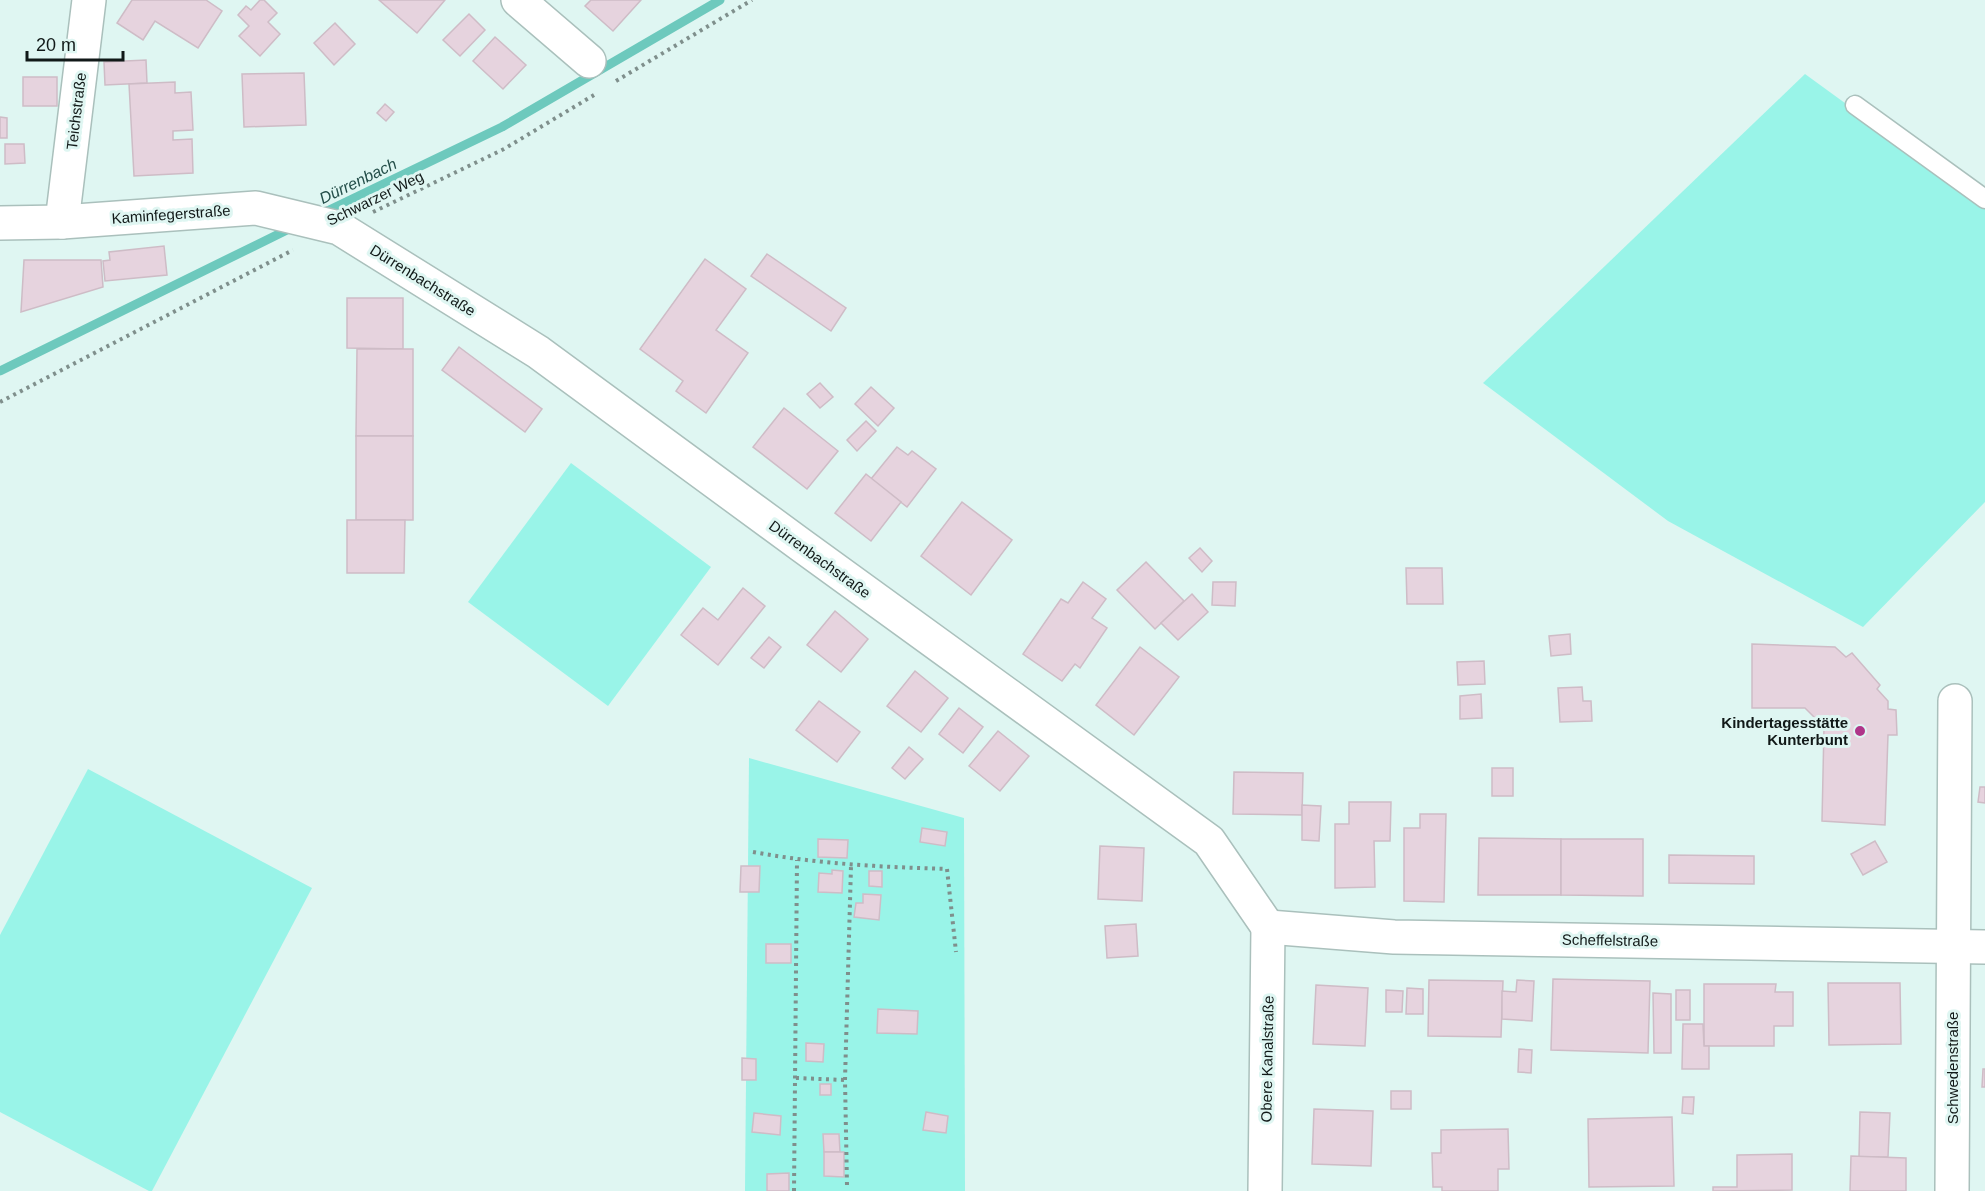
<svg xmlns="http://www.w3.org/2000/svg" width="1985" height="1191" font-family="Helvetica,sans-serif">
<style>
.green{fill:#99f4e8}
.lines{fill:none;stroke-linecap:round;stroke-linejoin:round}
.stream{stroke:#6dc9bd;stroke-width:9}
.building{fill:#e6d3de;stroke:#cebcc6;stroke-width:1.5}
.service-casing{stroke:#aac0bc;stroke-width:21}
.minor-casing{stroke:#aac0bc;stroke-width:36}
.path{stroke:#7f8f8c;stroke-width:4;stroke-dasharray:3 4.5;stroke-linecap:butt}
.service{stroke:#fff;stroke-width:18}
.minor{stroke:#fff;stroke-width:33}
.poi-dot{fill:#af3589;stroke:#dff6f2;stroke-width:2}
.labels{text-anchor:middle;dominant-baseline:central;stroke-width:6;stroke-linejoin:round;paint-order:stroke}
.street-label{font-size:15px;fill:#111918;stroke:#dff6f2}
.poi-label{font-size:15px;font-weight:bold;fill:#111918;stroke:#dff6f2;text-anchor:end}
.water-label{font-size:16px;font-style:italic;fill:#244e49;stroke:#dff6f2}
</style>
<rect width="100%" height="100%" fill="#dff6f2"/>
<g class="green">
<polygon points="1805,74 1985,205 1985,502 1863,627 1668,521 1483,383"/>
<polygon points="571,463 711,567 608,706 468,602"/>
<polygon points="749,758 964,818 965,1191 745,1191"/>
<polygon points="88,769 312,888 152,1191 149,1191 0,1112 0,935"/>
</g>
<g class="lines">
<g class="stream">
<polyline points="321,214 502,127 720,0"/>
<polyline points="0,371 295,226"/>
</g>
</g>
<g class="building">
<polygon points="132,0 206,0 222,11 198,48 155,21 143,40 117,23"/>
<polygon points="260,0 264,0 277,13 268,22 280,34 260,56 239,36 249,26 238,15 246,6 251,10"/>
<polygon points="379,0 445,0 417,33"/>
<polygon points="591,0 641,0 613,31 585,6"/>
<polygon points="469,14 485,30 460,56 443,40"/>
<polygon points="335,23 355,44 334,65 314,43"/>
<polygon points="495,37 526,65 503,89 473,61"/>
<polygon points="146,60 147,83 105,85 104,62"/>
<polygon points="304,73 306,125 244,127 242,74"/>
<rect x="23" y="77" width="34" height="29"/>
<polygon points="175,82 175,93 191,92 193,130 173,131 173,140 192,139 193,173 134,176 129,84"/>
<polygon points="385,104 394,112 386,121 377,113"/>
<polygon points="0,117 7,118 7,138 0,138"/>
<polygon points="5,144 24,144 25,163 5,164"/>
<polygon points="164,246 167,275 105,281 103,261 110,260 109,252"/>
<polygon points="767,254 846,308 831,331 751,276"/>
<polygon points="705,259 746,289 716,330 748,353 706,413 676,391 683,381 640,349"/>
<polygon points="24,260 101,260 103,287 21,312"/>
<polygon points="347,298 403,298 403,349 347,348"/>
<polygon points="459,347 542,409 525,432 442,370"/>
<polygon points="357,349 413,349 413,436 356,436"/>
<polygon points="820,383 833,397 820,408 807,394"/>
<polygon points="871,387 894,408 878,426 855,404"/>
<polygon points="784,408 838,451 807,489 753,447"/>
<polygon points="866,421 876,431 857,451 847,440"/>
<rect x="356" y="436" width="57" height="84"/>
<polygon points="897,447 908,455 912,451 936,469 907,507 871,479"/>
<polygon points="866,474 901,502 871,541 835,513"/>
<polygon points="962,502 1012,540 971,595 921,556"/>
<polygon points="347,520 405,520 404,573 347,573"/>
<polygon points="1200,548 1212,561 1202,572 1189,558"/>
<polygon points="1146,562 1184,601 1155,629 1117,590"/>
<polygon points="1406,568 1442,568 1443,604 1407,604"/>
<polygon points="1083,582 1106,599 1092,618 1107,628 1080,668 1075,664 1062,681 1023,654 1061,599 1068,603"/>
<polygon points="1213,582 1236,582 1235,606 1212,605"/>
<polygon points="743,588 765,606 718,665 681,635 703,608 718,620"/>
<polygon points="1192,594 1208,612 1178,640 1161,623"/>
<polygon points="835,611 868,639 841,672 807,645"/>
<polygon points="1570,634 1571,654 1551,656 1549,636"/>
<polygon points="769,637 781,647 764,668 751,658"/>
<polygon points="1752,644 1835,647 1846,657 1852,653 1880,685 1877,689 1888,701 1888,709 1896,710 1897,735 1888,735 1885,825 1822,821 1824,727 1805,708 1752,708"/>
<polygon points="1140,647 1179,677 1134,735 1096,705"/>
<polygon points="1484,661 1485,684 1458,685 1457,662"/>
<polygon points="915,671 948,698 921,732 887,706"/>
<polygon points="1582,687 1583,701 1591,701 1592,721 1560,722 1558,688"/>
<polygon points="1481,694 1482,718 1460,719 1460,696"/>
<polygon points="819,701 860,732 837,762 796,730"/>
<polygon points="959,708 983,727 963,753 939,734"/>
<polygon points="998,731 1029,756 1000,791 969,766"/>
<polygon points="909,747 923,759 905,779 892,768"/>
<rect x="1492" y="768" width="21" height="28"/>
<polygon points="1234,772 1303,773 1302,815 1233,814"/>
<polygon points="1980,787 1985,787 1985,803 1978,802"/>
<polygon points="1349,802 1391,802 1390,841 1374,841 1375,887 1335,888 1335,824 1349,824"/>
<polygon points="1302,805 1321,806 1319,841 1302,840"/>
<polygon points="1420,814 1446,814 1444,902 1404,901 1404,828 1420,828"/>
<polygon points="922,828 947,832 945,846 920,842"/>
<polygon points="1479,838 1561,839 1561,895 1478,895"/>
<polygon points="818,839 848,840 847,858 818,857"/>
<polygon points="1561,839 1643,839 1643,896 1561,895"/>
<polygon points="1875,841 1887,862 1863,875 1851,854"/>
<polygon points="1100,846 1144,848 1142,901 1098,899"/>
<polygon points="1669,855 1754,856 1754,884 1669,883"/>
<polygon points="741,866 760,866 759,892 740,892"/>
<polygon points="832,870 843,871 842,893 818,892 819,873 832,874"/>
<polygon points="869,871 882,871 882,887 869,886"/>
<polygon points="863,894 881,895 879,920 854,917 856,903 863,903"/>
<polygon points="1136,924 1138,956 1107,958 1105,926"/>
<rect x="766" y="944" width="25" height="19"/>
<polygon points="1553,979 1650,981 1648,1053 1551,1050"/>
<polygon points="1429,980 1503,981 1501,1037 1428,1036"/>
<polygon points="1517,980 1534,981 1532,1021 1502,1019 1502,991 1516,992"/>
<polygon points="1828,983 1900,983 1901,1044 1829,1045"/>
<polygon points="1704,984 1776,984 1775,992 1793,992 1793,1026 1774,1026 1774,1046 1704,1046"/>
<polygon points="1316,985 1368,988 1365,1046 1313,1044"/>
<polygon points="1407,988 1423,989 1423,1014 1406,1014"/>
<polygon points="1386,990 1403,991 1402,1012 1386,1012"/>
<rect x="1676" y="990" width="14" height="30"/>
<polygon points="1653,993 1671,994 1671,1053 1654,1053"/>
<polygon points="878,1009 918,1011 917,1034 877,1033"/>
<polygon points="1683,1024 1703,1024 1704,1046 1709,1046 1709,1069 1682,1069"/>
<polygon points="806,1043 824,1044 823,1062 806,1061"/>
<polygon points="1519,1049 1532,1050 1531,1073 1518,1072"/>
<polygon points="742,1058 756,1059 756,1080 742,1080"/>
<polygon points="1983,1069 1985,1069 1985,1087 1982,1087"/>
<rect x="820" y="1084" width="11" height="11"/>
<rect x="1391" y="1091" width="20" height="18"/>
<polygon points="1683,1097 1694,1097 1693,1114 1682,1113"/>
<polygon points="1314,1109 1373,1111 1371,1166 1312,1164"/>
<polygon points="926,1112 948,1116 946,1133 923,1130"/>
<polygon points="1860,1112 1890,1113 1888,1157 1859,1157"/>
<polygon points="754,1113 781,1116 780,1135 752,1132"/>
<polygon points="1672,1117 1674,1186 1589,1187 1588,1119"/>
<polygon points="1508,1129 1509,1169 1498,1169 1498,1191 1442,1191 1442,1187 1433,1187 1432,1153 1441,1153 1441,1130"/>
<polygon points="823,1134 839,1134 840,1152 824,1152"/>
<polygon points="824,1152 844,1152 844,1177 824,1176"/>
<polygon points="1792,1154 1792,1190 1713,1191 1713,1187 1737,1187 1737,1155"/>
<polygon points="1851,1156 1906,1158 1906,1191 1850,1191"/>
<polygon points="789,1173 789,1191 767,1191 767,1174"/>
</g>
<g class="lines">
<g class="service-casing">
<polyline id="service" points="1855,105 1985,199"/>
</g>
<g class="minor-casing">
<g id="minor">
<polyline points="518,0 589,61"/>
<polyline points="62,222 89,0"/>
<polyline points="0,223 62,222 256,208 339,228 538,352 801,545 1209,841 1268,927"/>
<polyline points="1268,927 1394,937 1985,947"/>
<polyline points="1265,1191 1268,927"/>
<polyline points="1952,1191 1955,701"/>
</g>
</g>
<g class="path">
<polyline points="616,81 752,0"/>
<polyline points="373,212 504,149 594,95"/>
<polyline points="0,402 293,250"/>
<path d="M 753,852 C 818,864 882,867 947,869 L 956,952"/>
<polyline points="796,1078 845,1080"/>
<polyline points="847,1185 845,1080 851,866"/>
<polyline points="794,1191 797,860"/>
</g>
<use href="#service" class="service"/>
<use href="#minor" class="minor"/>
</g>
<circle class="poi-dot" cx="1860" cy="731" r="6"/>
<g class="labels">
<g class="street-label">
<text transform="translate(76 111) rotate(-83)">Teichstraße</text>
<text transform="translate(375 198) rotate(-26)">Schwarzer Weg</text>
<text transform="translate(171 214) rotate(-4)">Kaminfegerstraße</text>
<text transform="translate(423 280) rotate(32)">Dürrenbachstraße</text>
<text transform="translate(820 559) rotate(36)">Dürrenbachstraße</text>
<text transform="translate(1610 940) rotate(1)">Scheffelstraße</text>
<text transform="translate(1267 1059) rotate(-89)">Obere Kanalstraße</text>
<text transform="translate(1952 1068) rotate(-90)">Schwedenstraße</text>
</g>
<g class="poi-label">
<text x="1848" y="722">Kindertagesstätte<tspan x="1848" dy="17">Kunterbunt</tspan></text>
</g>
<g class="water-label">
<text transform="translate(358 181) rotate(-26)">Dürrenbach</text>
</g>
</g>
<path d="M27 51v9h96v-9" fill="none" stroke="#111918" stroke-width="3"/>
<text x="36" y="51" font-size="18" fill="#111918" stroke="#dff6f2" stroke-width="4.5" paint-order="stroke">20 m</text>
</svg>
